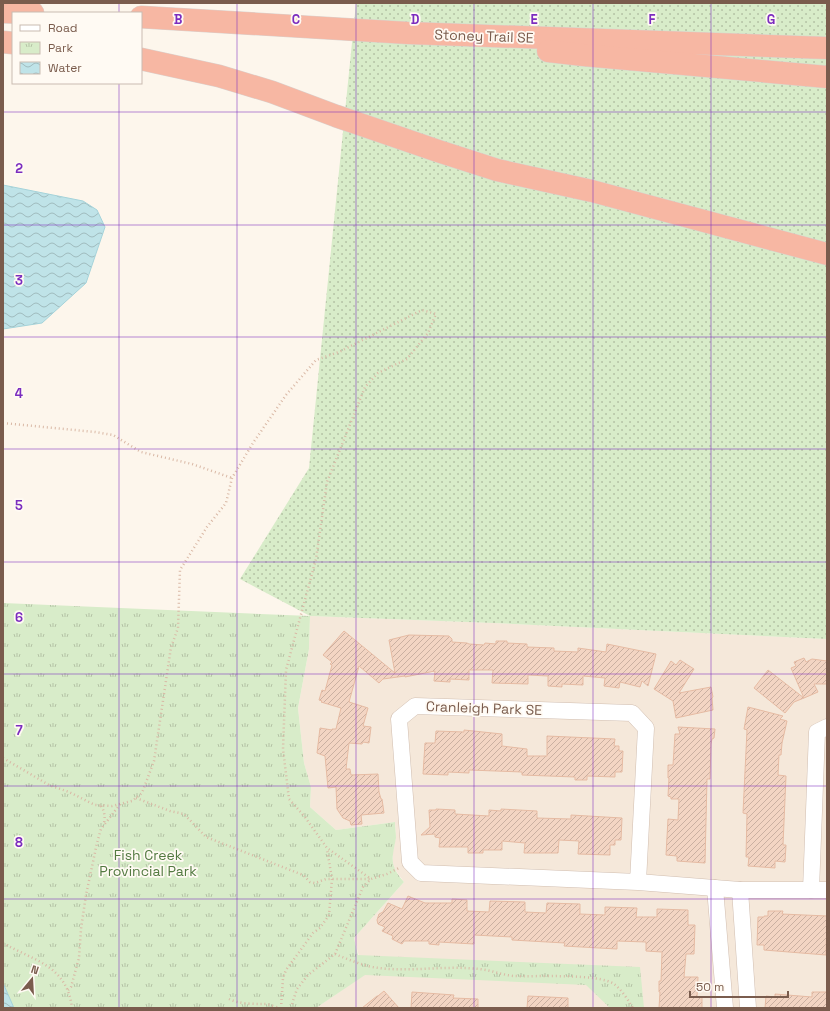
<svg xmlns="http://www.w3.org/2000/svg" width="830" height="1011" font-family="'Space Grotesk',sans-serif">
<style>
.residential{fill:#f5e8da}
.grass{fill:url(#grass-dots)}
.park{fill:url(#park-tufts)}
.water{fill:url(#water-waves);stroke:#a5d3da}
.building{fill:url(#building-hatch);stroke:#e6bba3}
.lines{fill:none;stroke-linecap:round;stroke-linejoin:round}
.minor-casing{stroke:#d1beb0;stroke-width:17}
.motorway-casing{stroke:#dad1cd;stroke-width:23}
.path{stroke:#d9b8a5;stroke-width:2.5;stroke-dasharray:1 3;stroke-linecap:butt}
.minor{stroke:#fff;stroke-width:16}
.motorway{stroke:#f7b7a3;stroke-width:22}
.grid{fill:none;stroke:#7b2cbf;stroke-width:1;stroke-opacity:0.55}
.labels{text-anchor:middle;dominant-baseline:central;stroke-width:3.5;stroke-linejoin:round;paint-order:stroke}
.street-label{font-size:14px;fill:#7a5c4d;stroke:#fffaf3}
.park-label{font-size:14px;fill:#537a41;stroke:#fffaf3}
.grid-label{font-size:13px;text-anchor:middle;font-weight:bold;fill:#7b2cbf;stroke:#fffaf3;stroke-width:3.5;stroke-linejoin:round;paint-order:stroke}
</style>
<defs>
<pattern id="grass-dots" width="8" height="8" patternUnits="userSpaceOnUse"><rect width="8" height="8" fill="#d8ecc9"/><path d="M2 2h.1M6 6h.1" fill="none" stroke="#b4c2a5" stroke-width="1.8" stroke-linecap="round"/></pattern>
<pattern id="park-tufts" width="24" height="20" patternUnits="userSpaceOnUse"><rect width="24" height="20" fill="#d8ecc9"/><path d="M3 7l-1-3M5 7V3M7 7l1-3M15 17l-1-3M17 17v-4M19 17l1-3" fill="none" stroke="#b4c2a5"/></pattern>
<pattern id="water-waves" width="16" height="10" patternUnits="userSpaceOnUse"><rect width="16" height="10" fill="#bfe3e8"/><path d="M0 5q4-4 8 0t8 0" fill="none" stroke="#a0bbbe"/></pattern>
<pattern id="building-hatch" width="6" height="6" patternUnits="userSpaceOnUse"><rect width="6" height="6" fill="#f3d5c3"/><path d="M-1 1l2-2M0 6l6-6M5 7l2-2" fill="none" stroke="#cab0a1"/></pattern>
</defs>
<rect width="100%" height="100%" fill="#fdf6ec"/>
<polygon class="residential" points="310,616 493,623 827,639 827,1008 316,1008 364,975 354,938 404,882 394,868 393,862 393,851 396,837 395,822 336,830 310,807 311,787 304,763 298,708 309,649"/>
<polygon class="grass" points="356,3 827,3 827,639 493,623 310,616 240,579 309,468"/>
<path class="park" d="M 3,603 L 310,616 L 309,649 L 298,708 L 304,763 L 311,787 L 310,807 L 336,830 L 395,822 C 395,827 396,833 396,838 C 392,859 389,865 404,882 L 354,938 L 358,955 L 640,967 L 644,1008 L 610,1008 L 586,985 L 365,975 L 316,1008 L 3,1008 Z"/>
<g class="water">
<polygon points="3,185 83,201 97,210 105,227 86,283 42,323 3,329"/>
<polygon points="3,983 14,1008 3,1008"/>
</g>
<g class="building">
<polygon points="344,631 395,673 389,640 409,635 449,636 452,639 452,642 467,643 469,644 484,645 485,643 496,644 496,641 507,641 507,643 527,644 527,647 554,648 554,651 578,652 578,648 606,652 607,644 656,654 648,686 642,681 640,687 620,682 619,688 604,686 605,678 583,676 583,685 562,684 562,687 548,686 548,676 528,675 528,684 492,683 493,670 469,670 469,680 450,679 450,682 434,681 435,671 405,677 405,676 383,679 379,683 359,666 349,702 368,708 363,726 371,727 369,743 363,742 362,744 349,743 346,769 350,769 351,775 378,774 379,792 381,799 382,799 384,813 361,815 362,824 351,825 350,821 343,818 337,809 336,787 328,788 325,756 317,753 320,728 332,730 332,729 336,729 341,708 321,702 322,701 319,700 322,690 325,691 332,665 330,664 332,662 323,655"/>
<polygon points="804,658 806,662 812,659 827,661 827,684 814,684 818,692 804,698 791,668 796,666 794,662"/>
<polygon points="680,660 694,669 679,693 711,687 713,697 712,698 713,710 676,718 673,701 654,689 671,661 676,665"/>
<polygon points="768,670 804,698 794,702 785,713 754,688"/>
<polygon points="748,707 783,716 780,719 787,721 782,743 781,755 779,755 778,775 786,776 783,845 786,845 785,862 775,861 775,868 748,866 749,857 746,857 747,814 743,813 747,730 744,729"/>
<polygon points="678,727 715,729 714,738 712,739 711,744 710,779 707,779 705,863 677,861 677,856 666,855 668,819 678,820 679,799 671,799 671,797 668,796 669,778 668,778 668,765 673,765 675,734 680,734"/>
<polygon points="464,730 502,734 502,746 527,749 527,756 547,756 547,736 615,739 614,746 619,746 619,751 623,751 622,772 615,772 615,777 587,776 587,780 575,780 575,777 522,775 522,772 469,770 469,773 448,772 448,775 423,774 425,743 435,743 436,731 464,732"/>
<polygon points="436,809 455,810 455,814 489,816 489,810 501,811 501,809 537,811 537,818 571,819 571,815 622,818 621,840 615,840 615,845 610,845 610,855 578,854 579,841 559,840 558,853 524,853 525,843 502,841 502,850 483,850 483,853 468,853 468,847 439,847 440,838 435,837 435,834 421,835 430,827 429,810 436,810"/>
<polygon points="408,896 425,903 452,903 452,899 467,900 467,911 489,912 490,901 525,902 525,912 546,913 547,903 580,904 580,914 605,915 605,907 637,908 636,917 657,917 657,909 688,910 688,925 695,925 694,954 686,954 684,977 698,977 697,997 702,997 702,1008 659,1008 660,992 659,992 659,981 661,981 662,952 646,951 646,942 617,941 617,949 564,946 565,943 512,940 512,937 474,935 474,944 439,942 439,945 429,944 429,941 404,941 402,944 392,939 393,936 382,931 385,927 378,924 377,920 379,914 383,912 388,903 402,909"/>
<polygon points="768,911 783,911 782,914 827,916 826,955 764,950 764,945 757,945 758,917 764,917 764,916 768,916"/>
<polygon points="384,991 399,1008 362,1008 377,996 378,996"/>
<polygon points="412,992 454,995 453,998 478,999 478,1008 411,1008"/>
<polygon points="812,992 827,992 827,1008 765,1008 766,996 775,997 775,994 812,997"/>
<polygon points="528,996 568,998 568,1008 527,1008"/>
</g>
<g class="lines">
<g class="minor-casing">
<g id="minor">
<polyline points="638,882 646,728 632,713 415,706 399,719 410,862 421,873 638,882 740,890 827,890"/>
<polyline points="715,888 725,1008"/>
<polyline points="740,890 748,1008"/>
<polyline points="811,890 817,732 827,727"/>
</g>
</g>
<g class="motorway-casing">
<g id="motorway">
<polyline points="3,12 33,13"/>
<polyline points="141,17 408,33 827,48"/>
<polyline points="3,42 13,43"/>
<polyline points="548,51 583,55 827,77"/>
<polyline points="141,59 219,76 272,92 336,116 438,151 497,170 592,191 827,254"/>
</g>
</g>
<g class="path">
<polyline points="3,423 95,432 113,435 141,452 192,464 232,478"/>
<polyline points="3,758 49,785 69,792 95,805 112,806 132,801 142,793 154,761 171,647 178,628 180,570 207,527 226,503 232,478 253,443 286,395 316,360 339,352 422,310 436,314 428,333 407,359 378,373 365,387 327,482 316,559 286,670 283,749 289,799 305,817 327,848 371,879"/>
<polyline points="136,798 170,811 184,814 206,837 303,875 310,882 315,883 326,879 370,879"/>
<path d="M 101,806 C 105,812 105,817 104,824"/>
<path d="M 3,943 C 34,961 67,965 72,1008"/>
<path d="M 335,954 C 347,959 359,964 372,967 C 407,973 443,965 479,969 C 491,970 502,975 514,976 C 535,977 598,973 614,984 C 622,990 628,1000 633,1008"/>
<polyline points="68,990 71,987 79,958 81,929 86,895 97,843 101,829 121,803"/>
<path d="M 229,999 C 239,1004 253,1004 264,1004 C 269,1004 275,1007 280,1008"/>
<polyline points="281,1008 283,978 286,970 313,933 320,928 329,915 332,879 327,849"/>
<polyline points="292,1008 292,1004 297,989 308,975 335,954 363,887 371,879 387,874 399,868"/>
</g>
<use href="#minor" class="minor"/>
<use href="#motorway" class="motorway"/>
</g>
<path class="grid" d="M 119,3 L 119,13M 237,3 L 237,1008M 356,3 L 356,1008M 474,3 L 474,1008M 593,3 L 593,1008M 711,3 L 711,1008M 119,83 L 119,1008M 3,112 L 827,112M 3,225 L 827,225M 3,337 L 827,337M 3,449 L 827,449M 3,562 L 827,562M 3,674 L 827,674M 3,786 L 827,786M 3,899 L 827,899"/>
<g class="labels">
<g class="street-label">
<text transform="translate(484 36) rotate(2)">Stoney Trail SE</text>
<text transform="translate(484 708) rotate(2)">Cranleigh Park SE</text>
</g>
<g class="park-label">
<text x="148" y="855">Fish Creek<tspan x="148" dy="16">Provincial Park</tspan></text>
</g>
</g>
<g class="grid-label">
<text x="178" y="24">B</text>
<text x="296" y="24">C</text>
<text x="415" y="24">D</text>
<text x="534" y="24">E</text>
<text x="652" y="24">F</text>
<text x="771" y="24">G</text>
<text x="19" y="173">2</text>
<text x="19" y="285">3</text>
<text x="19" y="398">4</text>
<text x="19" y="510">5</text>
<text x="19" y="622">6</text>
<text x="19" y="735">7</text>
<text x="19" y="847">8</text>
</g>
<rect width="830" height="1011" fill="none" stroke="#7a5c4d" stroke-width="8"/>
<rect x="12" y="12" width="130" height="72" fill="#fffaf3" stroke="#cabbb1"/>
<rect x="20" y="25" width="20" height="6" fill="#ffffff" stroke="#cabbb1"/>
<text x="48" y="32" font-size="12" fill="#7a5c4d">Road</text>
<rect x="20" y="42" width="20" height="12" fill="url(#park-tufts)" stroke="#cabbb1"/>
<text x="48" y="52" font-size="12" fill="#7a5c4d">Park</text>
<rect x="20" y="62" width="20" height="12" fill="url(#water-waves)" stroke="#cabbb1"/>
<text x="48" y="72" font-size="12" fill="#7a5c4d">Water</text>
<g transform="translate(32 979) rotate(18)" stroke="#fffaf3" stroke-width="3" paint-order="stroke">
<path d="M0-3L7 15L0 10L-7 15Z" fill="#7a5c4d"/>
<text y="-6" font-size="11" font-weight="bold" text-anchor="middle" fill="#7a5c4d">N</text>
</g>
<path d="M690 991v6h98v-6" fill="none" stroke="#7a5c4d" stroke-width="2"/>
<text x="696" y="991" font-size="12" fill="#7a5c4d" stroke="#fffaf3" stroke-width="3" paint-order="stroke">50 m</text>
</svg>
